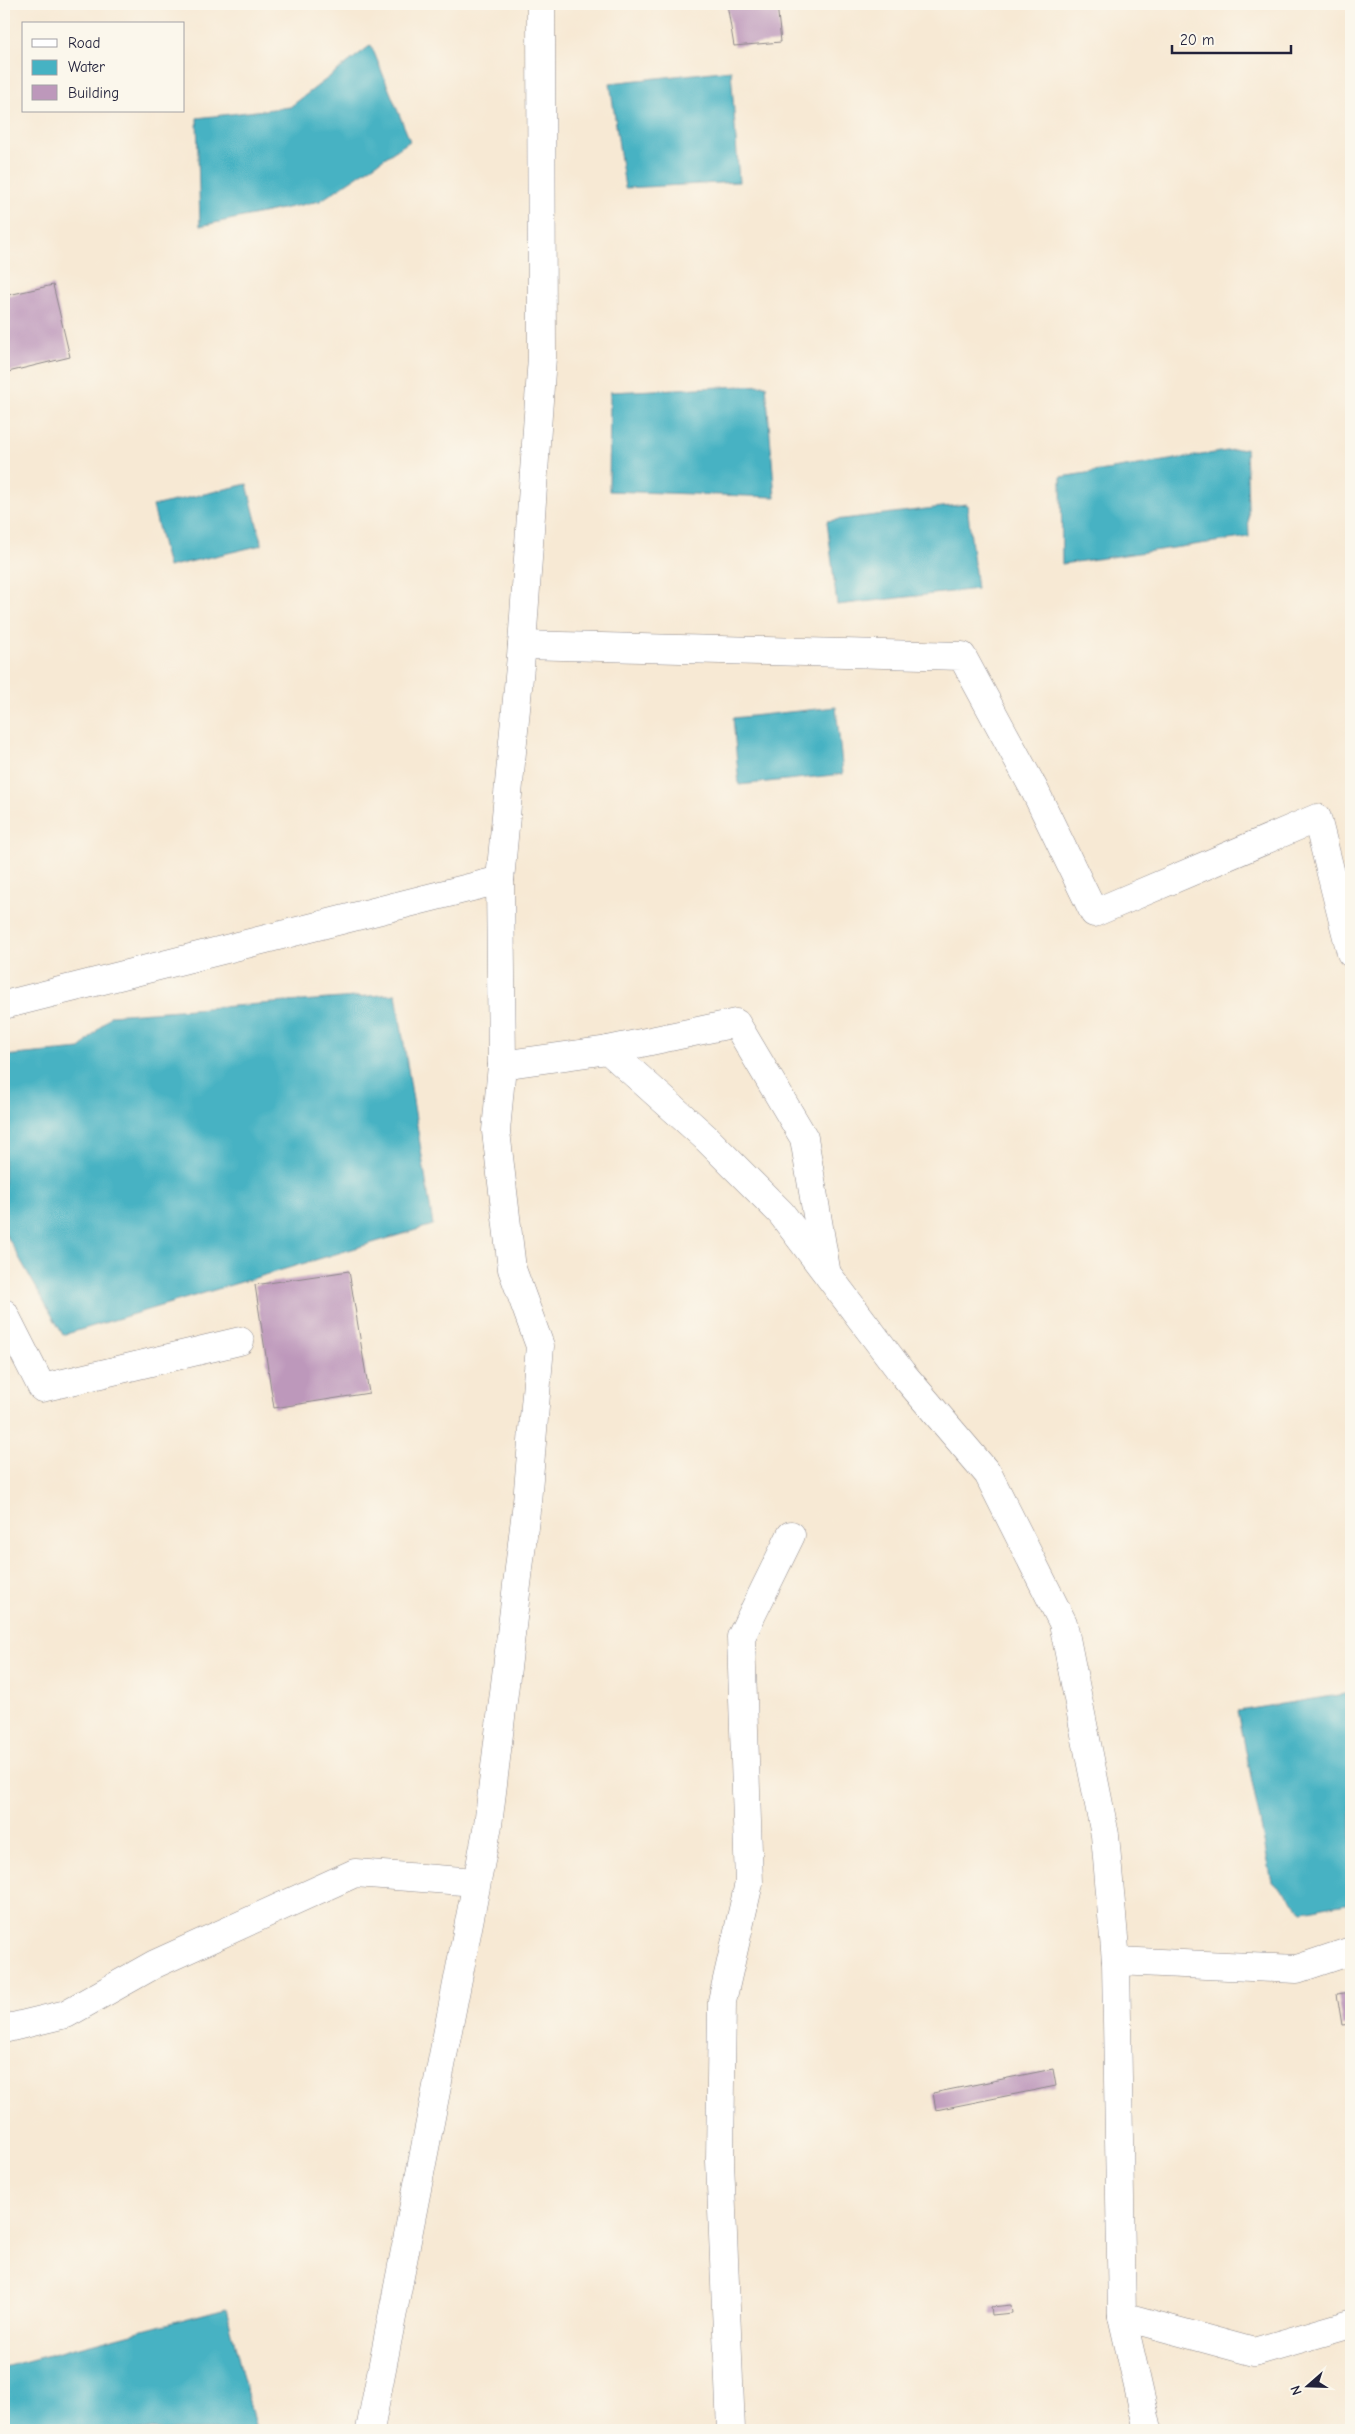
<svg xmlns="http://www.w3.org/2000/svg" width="1355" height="2434" font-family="'Comic Neue',sans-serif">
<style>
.water{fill:#46b2c3;stroke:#346a7f}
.building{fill:#bd98bb}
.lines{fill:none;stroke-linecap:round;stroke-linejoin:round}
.minor-casing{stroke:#8c8688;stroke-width:29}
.minor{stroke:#fff;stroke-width:28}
</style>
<rect width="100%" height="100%" fill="#fbf7ec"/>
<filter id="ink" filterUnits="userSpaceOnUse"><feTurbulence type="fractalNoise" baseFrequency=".02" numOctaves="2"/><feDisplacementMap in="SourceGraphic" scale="10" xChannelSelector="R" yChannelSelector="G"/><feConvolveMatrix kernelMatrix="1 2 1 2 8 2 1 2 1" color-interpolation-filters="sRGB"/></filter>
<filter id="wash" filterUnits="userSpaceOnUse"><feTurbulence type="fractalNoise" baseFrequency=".0096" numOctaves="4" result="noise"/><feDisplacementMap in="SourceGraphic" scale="20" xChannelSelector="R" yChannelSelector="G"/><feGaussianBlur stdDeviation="1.12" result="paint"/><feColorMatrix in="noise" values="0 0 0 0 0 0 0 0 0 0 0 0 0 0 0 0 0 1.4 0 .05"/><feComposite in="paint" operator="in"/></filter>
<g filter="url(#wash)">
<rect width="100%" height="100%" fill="#f7e9d4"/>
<g class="water">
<polygon points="371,45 410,141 320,201 200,226 197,118 290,107"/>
<polygon points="731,70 739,182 625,188 610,83"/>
<polygon points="766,385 775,497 609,491 610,392"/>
<polygon points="1246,448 1249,537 1062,564 1061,477"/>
<polygon points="247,484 262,545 168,567 153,506"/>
<polygon points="967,504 977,589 837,605 827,521"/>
<polygon points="836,707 843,774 739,785 733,718"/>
<polygon points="396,994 433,1225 63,1335 4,1231 4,1056 80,1049 111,1015"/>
<polygon points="1351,1693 1351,1902 1303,1911 1272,1882 1238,1711"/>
<polygon points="226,2308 256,2430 4,2430 4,2367"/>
</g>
<g id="blocks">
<g class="building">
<polygon points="727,4 777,4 781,42 734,46"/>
<polygon points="53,285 70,357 4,373 4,296"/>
<polygon points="349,1271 369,1393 274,1408 255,1285"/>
<polygon points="1351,1992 1351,2024 1342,2025 1337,1994"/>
<polygon points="1053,2069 1056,2086 936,2110 933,2093"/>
<polygon points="1011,2305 1012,2313 992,2315 991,2307"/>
</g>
</g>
</g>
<g filter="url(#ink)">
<use href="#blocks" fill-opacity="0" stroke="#8c8688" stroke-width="1"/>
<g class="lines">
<g class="minor-casing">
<g id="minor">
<polyline points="522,645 962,656 1035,791 1094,913 1317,818 1351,953"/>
<polyline points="4,1005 500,880"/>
<polyline points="608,1050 736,1023 804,1138 826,1269"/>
<polyline points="502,1065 608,1050 705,1137 781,1213 902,1373 988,1474 1063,1623 1105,1835 1116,1961 1122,2316 1148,2430"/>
<polyline points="4,1313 42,1388 240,1341"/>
<polyline points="1116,1961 1297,1969 1351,1951"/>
<polyline points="4,2029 66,2014 155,1964 355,1873 476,1882"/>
<polyline points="1122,2316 1254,2352 1351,2324"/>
<polyline points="370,2430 488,1825 527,1502 540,1346 512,1269 496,1131 502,1065 500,880 522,645 542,357 541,4"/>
<polyline points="731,2430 720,2161 722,2001 749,1883 741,1637 791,1535"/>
</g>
</g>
<use href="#minor" class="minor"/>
</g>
</g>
<rect width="1355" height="2434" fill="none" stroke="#fbf7ec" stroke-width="20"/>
<rect x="22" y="22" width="162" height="90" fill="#fbf7ec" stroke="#a4a2a5"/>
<rect x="32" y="39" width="25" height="8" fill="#ffffff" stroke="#a4a2a5"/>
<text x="68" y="48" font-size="15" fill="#22223b">Road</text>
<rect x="32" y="60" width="25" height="15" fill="#46b2c3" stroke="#a4a2a5"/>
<text x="68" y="72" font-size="15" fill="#22223b">Water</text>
<rect x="32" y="85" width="25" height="15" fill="#bd98bb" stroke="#a4a2a5"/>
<text x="68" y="98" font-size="15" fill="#22223b">Building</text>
<g transform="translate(1308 2386) rotate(250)" stroke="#fbf7ec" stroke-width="4" paint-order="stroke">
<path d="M0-4L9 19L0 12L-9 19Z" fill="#22223b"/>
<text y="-8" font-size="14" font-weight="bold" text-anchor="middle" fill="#22223b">N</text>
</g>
<path d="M1172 45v8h119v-8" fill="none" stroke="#22223b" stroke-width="2.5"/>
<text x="1180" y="45" font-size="15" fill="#22223b" stroke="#fbf7ec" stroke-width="4" paint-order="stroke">20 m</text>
</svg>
